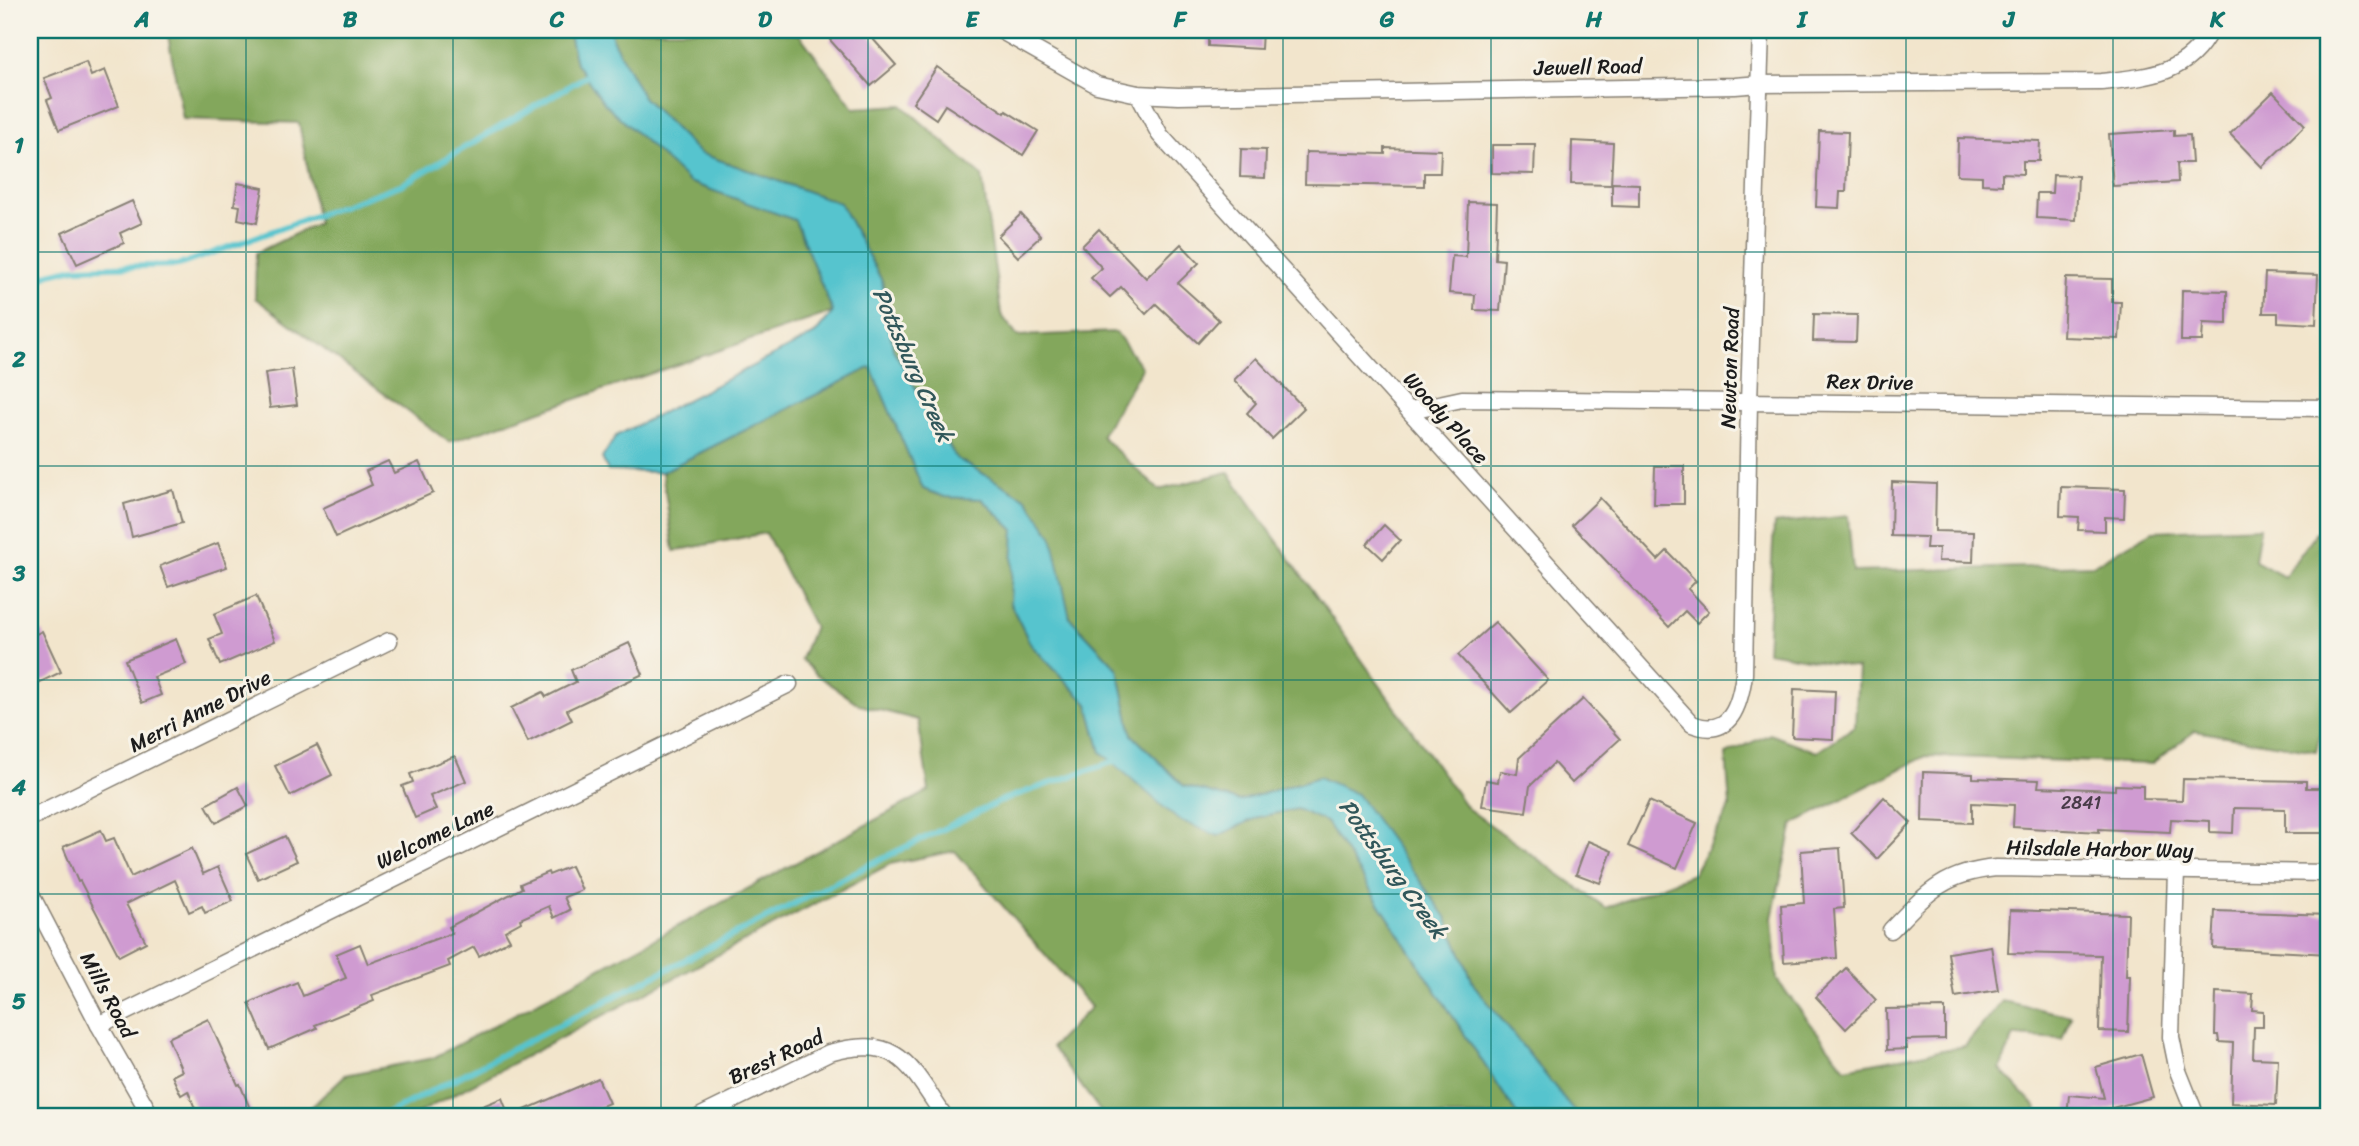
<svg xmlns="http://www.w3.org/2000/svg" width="2359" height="1146" font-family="Sriracha,sans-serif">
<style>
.forest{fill:#83a75c;stroke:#50623c;stroke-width:2}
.water{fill:#57c4ce;stroke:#3a7075;stroke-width:2}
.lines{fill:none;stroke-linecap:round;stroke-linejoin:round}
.stream{stroke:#57c4ce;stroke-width:6}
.building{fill:#cf9bd1}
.street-casing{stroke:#878074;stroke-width:19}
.street{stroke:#fff;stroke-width:16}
.grid{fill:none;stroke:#0f766e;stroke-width:2;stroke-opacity:0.55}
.labels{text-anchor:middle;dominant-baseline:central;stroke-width:6;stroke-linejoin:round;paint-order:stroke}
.number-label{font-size:18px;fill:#493c49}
.street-label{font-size:21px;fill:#1c1c1c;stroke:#f7f3e8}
.water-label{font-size:23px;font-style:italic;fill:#31575a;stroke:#f7f3e8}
.neatline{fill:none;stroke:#0f766e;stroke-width:2.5}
.grid-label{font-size:23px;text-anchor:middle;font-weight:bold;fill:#0f766e}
</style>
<rect width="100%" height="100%" fill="#f7f3e8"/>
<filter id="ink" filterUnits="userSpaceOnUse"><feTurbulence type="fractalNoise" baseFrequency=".0143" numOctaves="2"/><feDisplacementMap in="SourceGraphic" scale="14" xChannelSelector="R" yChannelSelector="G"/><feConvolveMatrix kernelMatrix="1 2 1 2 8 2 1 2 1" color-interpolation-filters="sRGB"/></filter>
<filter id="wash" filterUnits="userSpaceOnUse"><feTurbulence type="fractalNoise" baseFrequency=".00686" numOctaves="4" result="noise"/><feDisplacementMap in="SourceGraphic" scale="28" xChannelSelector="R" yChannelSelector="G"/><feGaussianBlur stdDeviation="1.57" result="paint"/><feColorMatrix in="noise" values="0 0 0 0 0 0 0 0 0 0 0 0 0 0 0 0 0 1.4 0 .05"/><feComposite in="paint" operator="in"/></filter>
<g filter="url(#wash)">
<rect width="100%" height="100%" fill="#f2e5cc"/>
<g class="forest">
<polygon points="167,30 568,30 576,63 689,182 795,220 833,312 449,442 255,298 256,253 318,223 299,123 183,119"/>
<polygon points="611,30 762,30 799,34 854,108 902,105 982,176 1001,314 1017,336 1116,332 1142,368 1101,436 1159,490 1228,472 1467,808 1606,908 1693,874 1730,807 1726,754 1770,734 1817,752 1855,726 1858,668 1767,652 1774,524 1848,516 1853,572 2093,565 2153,531 2260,527 2255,561 2284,577 2316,533 2329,539 2329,698 2316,751 2195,731 2151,764 1926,756 1793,824 1772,918 1777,980 1845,1068 1965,1046 2002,1001 2071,1016 2062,1039 2014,1036 2000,1069 2037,1108 2033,1116 1578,1116 1474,985 1446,917 1319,777 1239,801 1184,786 1132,735 1118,669 1070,618 1051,536 1027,499 956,458 893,349 882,281 840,203 699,153 643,97 613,41"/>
<polygon points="871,367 923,489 945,497 982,499 1014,530 1010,603 1031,645 1088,704 1101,752 1218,836 1258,817 1298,809 1326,822 1518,1116 1104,1116 1052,1047 1091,1007 955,851 890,864 413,1116 302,1116 345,1075 433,1058 929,791 918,720 860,705 817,675 801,659 814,627 766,533 674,551 662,472"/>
</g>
<polygon class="water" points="568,30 611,30 613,41 643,97 699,153 840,203 882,281 893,349 956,458 1027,499 1052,536 1070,618 1118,669 1132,735 1184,786 1239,801 1319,777 1357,794 1446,917 1474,985 1578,1116 1518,1116 1326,822 1297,809 1258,817 1218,836 1177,819 1101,752 1088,704 1031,645 1010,603 1014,530 982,499 945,497 923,489 871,367 662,472 608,471 602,458 616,436 815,334 833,312 795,220 689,182 604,103 576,63"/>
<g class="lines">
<g class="stream">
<polyline points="30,284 49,274 75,268 179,265 403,184 593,72"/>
<polyline points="383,1116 871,864 1005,799 1118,760"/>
</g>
</g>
<g id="blocks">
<g class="building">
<polygon points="841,30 865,30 896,65 871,86 830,40"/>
<polygon points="1208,30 1262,30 1261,49 1208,46"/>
<polygon points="86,62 91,76 105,70 119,106 59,130 47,100 52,98 44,78"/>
<polygon points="937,67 1005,113 1006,111 1038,131 1023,155 945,105 936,119 913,103"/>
<polygon points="2273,92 2305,125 2262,167 2230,134"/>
<polygon points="2174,130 2174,136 2190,135 2192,163 2177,163 2178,182 2113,186 2109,134"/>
<polygon points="1819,131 1848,132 1846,192 1840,192 1839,208 1816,207"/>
<polygon points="1958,138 2040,141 2039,161 2023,161 2023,174 2002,173 2002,185 1982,184 1982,176 1957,175"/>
<polygon points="1572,141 1613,143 1611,185 1571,184"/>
<polygon points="1492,145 1535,145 1534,174 1492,173"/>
<polygon points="1385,148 1441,150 1440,173 1424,173 1424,186 1305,184 1306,152 1385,154"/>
<polygon points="1241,149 1266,150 1265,178 1240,177"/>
<polygon points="2053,175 2078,176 2076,220 2036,218 2037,193 2052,193"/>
<polygon points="238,183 263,188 257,223 238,219 240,206 234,205"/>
<polygon points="1612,183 1639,184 1639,207 1612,206"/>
<polygon points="132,201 142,223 120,233 124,243 77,264 62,233"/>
<polygon points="1468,202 1497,203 1495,259 1504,260 1500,311 1474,310 1475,295 1449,293 1452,256 1466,257"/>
<polygon points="1021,214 1041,236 1018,257 998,236"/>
<polygon points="1099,229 1146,278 1181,244 1199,263 1178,283 1219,320 1198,343 1156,304 1146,314 1121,287 1110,297 1091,278 1102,268 1082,246"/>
<polygon points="2265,273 2318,275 2316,324 2278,322 2278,313 2263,313"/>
<polygon points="2066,278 2112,279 2112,302 2121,302 2119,339 2063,337"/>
<polygon points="2182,290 2227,291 2227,324 2203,323 2202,341 2181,341"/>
<polygon points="1814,314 1857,315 1856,342 1813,341"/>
<polygon points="1256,358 1304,408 1272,439 1247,413 1256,403 1234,380"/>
<polygon points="292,369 297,405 270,408 265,373"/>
<polygon points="388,461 394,473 419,462 433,493 336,537 323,508 372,485 366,471"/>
<polygon points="1655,466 1684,466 1684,504 1654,504"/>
<polygon points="1892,482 1936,484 1935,531 1974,532 1973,562 1938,561 1939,548 1926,548 1927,537 1891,536"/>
<polygon points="2061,487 2125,489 2124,518 2105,517 2105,531 2078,530 2079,517 2060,516"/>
<polygon points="173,490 182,523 132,537 124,504"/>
<polygon points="1600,498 1658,560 1667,551 1696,581 1688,589 1709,611 1697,623 1685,611 1669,627 1572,525"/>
<polygon points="1384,525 1400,540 1383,559 1367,544"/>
<polygon points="218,543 227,567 168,587 160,566"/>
<polygon points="256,596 275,641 220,665 209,639 222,634 214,614"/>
<polygon points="1495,622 1548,680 1511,713 1458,655"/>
<polygon points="42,631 61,672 30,687 30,637"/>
<polygon points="176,639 186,664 154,677 161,695 142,703 125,660"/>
<polygon points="629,643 643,674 567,710 572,720 528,742 511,708 543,692 546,697 576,682 571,670"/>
<polygon points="1794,689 1835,691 1833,739 1792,737"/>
<polygon points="1583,699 1620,739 1572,783 1554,763 1530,786 1526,812 1482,806 1486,780 1498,782 1500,771 1517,774 1519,758"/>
<polygon points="317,745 332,775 290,796 275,766"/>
<polygon points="455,756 466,781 430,796 436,809 415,818 402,786 413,782 410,774"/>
<polygon points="1923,772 1973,774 1973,778 2039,780 2038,787 2115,790 2115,785 2143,786 2143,799 2182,800 2183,779 2306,781 2306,788 2329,788 2329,833 2285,833 2285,809 2234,808 2233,833 2210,832 2210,821 2171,819 2170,832 2099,829 2099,832 2013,827 2014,805 1972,803 1972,823 1922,821"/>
<polygon points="238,787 248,806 216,823 206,805"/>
<polygon points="1884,797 1911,823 1877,859 1851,833"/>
<polygon points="1649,801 1697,823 1677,868 1628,846"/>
<polygon points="101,830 106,841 114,838 131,877 192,848 203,874 218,867 233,901 205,913 202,906 189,912 175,880 126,904 146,942 119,956 80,881 78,882 63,847"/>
<polygon points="285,836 297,861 258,879 246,854"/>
<polygon points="1588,841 1612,851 1600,883 1576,874"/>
<polygon points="1840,848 1844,908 1834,909 1837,958 1784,962 1781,905 1804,903 1801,851"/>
<polygon points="571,866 582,890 564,897 570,910 554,918 549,906 520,919 521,922 505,931 510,940 479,956 474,947 448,961 450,966 372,995 374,1001 315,1025 317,1028 269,1049 249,1003 297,982 303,996 346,978 336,954 360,944 368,964 452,933 449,927 522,888 520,884 548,872 549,875"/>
<polygon points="2010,910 2128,914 2126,976 2130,976 2128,1032 2099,1031 2101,955 2008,953"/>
<polygon points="2215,911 2329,915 2329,954 2213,948"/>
<polygon points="1991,946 1998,990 1955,997 1948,953"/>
<polygon points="1846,968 1876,1000 1846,1029 1816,997"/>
<polygon points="2216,992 2253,994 2252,1010 2263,1011 2263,1027 2254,1027 2253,1058 2278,1059 2276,1105 2231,1103 2233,1043 2219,1042 2218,1035 2215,1035"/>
<polygon points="1945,1008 1945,1039 1906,1040 1907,1049 1887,1050 1886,1009"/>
<polygon points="208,1019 238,1085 240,1084 253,1116 198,1116 188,1091 181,1095 172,1076 182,1071 168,1038"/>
<polygon points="2141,1054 2153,1097 2083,1116 2067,1116 2069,1095 2104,1098 2096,1067"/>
<polygon points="598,1078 609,1103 578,1116 511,1116"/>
<polygon points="502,1098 509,1116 458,1116"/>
</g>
</g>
</g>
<g filter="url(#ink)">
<use href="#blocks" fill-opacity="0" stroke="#878074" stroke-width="2"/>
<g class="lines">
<g class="street-casing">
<g id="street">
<path d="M 1000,30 L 1097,85 L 1138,94 L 1178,96 L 1735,86 L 1760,84 L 2101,82 C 2146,77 2188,75 2210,30"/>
<path d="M 1138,94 L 1160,135 L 1692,724 C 1731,739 1740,704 1744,674 L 1749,402 L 1761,30"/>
<polyline points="1411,410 1462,399 2329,408"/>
<polyline points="30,818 389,641"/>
<polyline points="2176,871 2171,1037 2178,1071 2196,1116"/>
<polyline points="30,893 99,1025 151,1116"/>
<path d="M 1891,930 C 1926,894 1943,873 1996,868 L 2329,873"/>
<polyline points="99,1025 789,684"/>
<path d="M 701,1116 L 829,1053 C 898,1034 909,1064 944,1116"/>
</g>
</g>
<use href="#street" class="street"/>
</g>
</g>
<path class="grid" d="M 246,30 L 246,1116M 453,30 L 453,1116M 661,30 L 661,1116M 868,30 L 868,1116M 1076,30 L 1076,1116M 1283,30 L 1283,1116M 1491,30 L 1491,1116M 1698,30 L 1698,1116M 1906,30 L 1906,1116M 2113,30 L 2113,1116M 30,252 L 2329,252M 30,466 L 2329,466M 30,680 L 2329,680M 30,894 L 2329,894"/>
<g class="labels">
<g class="number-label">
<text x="2081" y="803">2841</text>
</g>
<g class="street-label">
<text transform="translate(1588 67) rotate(-1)">Jewell Road</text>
<text transform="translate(1730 368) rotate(-88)">Newton Road</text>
<text transform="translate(1870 382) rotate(1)">Rex Drive</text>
<text transform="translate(1446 418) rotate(48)">Woody Place</text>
<text transform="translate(200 711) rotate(-27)">Merri Anne Drive</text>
<text transform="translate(435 835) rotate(-26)">Welcome Lane</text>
<text transform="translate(2100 849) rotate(1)">Hilsdale Harbor Way</text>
<text transform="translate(108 995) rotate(62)">Mills Road</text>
<text transform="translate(776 1057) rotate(-25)">Brest Road</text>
</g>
<g class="water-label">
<text transform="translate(913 365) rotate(66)">Pottsburg Creek</text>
<text transform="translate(1393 869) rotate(54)">Pottsburg Creek</text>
</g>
</g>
<rect width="2359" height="1146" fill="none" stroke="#f7f3e8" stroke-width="77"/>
<rect x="38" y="38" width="2282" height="1070" class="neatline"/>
<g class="grid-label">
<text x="142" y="27">A</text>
<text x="350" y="27">B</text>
<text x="557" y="27">C</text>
<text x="765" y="27">D</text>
<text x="972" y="27">E</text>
<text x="1180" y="27">F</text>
<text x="1387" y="27">G</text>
<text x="1594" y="27">H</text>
<text x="1802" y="27">I</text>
<text x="2009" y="27">J</text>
<text x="2217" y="27">K</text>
<text x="19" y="153">1</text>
<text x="19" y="367">2</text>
<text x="19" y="581">3</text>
<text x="19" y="795">4</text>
<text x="19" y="1009">5</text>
</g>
</svg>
